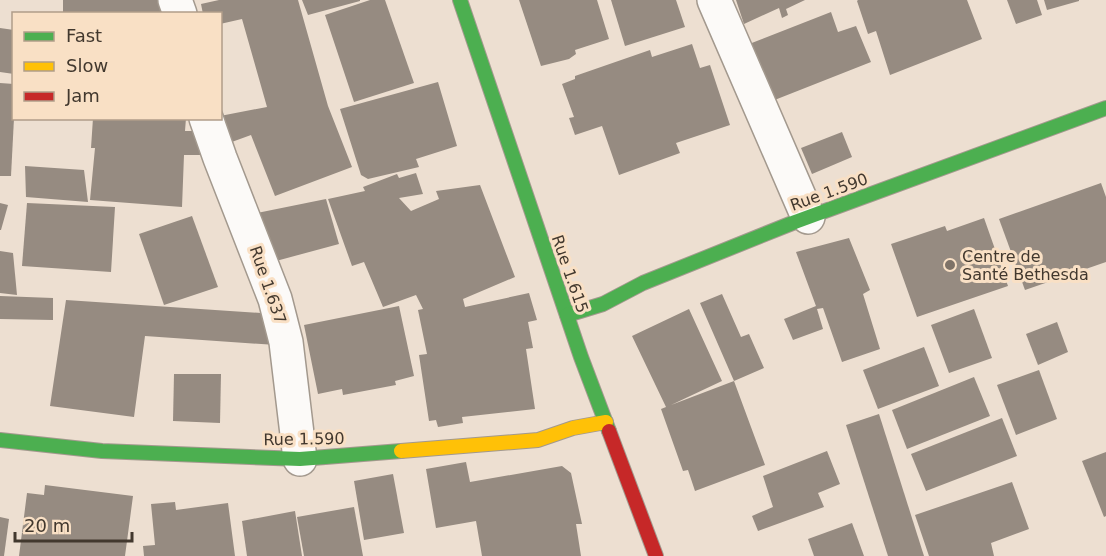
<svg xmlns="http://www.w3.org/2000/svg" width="1106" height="556" font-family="'DejaVu Sans',sans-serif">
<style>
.building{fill:#968b81}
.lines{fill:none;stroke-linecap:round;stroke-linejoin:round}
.street-casing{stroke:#a3998e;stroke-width:36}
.fast-casing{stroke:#a3998e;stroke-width:16}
.slow-casing{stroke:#a3998e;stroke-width:16}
.jam-casing{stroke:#a3998e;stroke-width:16}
.street{stroke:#fcfaf8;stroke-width:33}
.fast{stroke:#4caf50;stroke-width:14}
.slow{stroke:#ffc107;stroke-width:14}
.jam{stroke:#c62828;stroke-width:14}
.poi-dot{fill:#7e7267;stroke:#f9e0c5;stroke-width:2}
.labels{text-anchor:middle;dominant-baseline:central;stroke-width:6;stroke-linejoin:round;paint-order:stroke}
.street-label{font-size:16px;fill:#42382e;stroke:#f9e0c5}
.poi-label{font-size:16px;fill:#42382e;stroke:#f9e0c5;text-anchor:start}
</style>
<rect width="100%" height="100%" fill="#eddfd1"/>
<g class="building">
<rect x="63" y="0" width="107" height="14"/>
<polygon points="219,0 298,0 328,106 352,167 275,196 251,135 229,143 220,116 267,107 242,19 220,24 220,14 203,14 201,4"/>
<polygon points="302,0 360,0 360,1 308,15"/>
<polygon points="370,0 385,0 414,83 354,102 325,15"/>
<polygon points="519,0 597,0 609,39 575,50 576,54 569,59 541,66"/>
<polygon points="611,0 676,0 685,27 625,46"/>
<polygon points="736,0 805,0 786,9 788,15 782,18 779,8 744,24"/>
<polygon points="858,0 967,0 982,39 890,75 876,31 868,34 857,1"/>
<polygon points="1007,0 1037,0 1042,15 1016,24"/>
<polygon points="1044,0 1079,0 1079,1 1047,10"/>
<polygon points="831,12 838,32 856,26 871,62 767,103 744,46"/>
<polygon points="0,28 14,30 14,74 0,72"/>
<polygon points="692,44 700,68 710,65 730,125 676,143 680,153 619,175 602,126 575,135 569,118 574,117 562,84 575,79 575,76 650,50 652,57"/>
<polygon points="438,82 457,146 416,159 419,167 368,179 361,175 340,109"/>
<polygon points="0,83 14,84 14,118 11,176 0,176"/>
<polygon points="93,118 186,118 185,131 204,131 213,155 184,155 182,207 90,200 95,148 91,148"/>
<polygon points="842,132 852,157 812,174 801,148"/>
<polygon points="25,166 84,170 88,202 26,197"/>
<polygon points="416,173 423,194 399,198 411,211 439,199 436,191 480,185 515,277 463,299 465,307 529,293 537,320 528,322 533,348 526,349 535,409 462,417 463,423 438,427 436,420 429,421 419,355 427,354 418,310 423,309 416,295 383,307 364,262 352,266 328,199 365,191 363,187 397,174 399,178"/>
<polygon points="1101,183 1106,197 1106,262 1025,290 999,219"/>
<polygon points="326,199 339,244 276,261 257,213"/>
<polygon points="0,203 8,205 1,230 0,230"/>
<polygon points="27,203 115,207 111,272 22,266"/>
<polygon points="192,216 218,287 164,305 139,234"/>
<polygon points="984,218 1008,286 917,317 891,244 945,226 947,231"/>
<polygon points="849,238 870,290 863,294 880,349 842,362 823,308 817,309 823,329 793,340 784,319 816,306 796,252"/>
<polygon points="0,251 13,253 17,295 0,293"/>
<polygon points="722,294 741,337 749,334 764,368 734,381 700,303"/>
<polygon points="0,296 53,298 53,320 0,319"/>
<polygon points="66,300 275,314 276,345 145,336 134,417 50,406"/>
<polygon points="399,306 414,376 395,381 396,385 343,395 342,389 318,394 304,325"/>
<polygon points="689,309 722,381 671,405 734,381 765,465 695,491 688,470 683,471 661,409 666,407 632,336"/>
<polygon points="974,309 992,358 949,373 931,325"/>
<polygon points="1057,322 1068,352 1038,365 1026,334"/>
<polygon points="924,347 939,386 878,409 863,370"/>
<polygon points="1039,370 1057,419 1016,435 997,385"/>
<polygon points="174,374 221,374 220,423 173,421"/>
<polygon points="974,377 990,416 907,449 892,410"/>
<polygon points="879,414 924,556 888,556 846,425"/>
<polygon points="1002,418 1017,456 926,491 911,454"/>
<polygon points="827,451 840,484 818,493 824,507 758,531 752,516 773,507 763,476"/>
<polygon points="1106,452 1106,516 1104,517 1082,461"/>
<polygon points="466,462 470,482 562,466 571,473 582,524 576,524 581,556 482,556 476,521 436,528 426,469"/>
<polygon points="393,474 404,533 364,540 354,481"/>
<polygon points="1012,482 1029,529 991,543 994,556 929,556 915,515"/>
<polygon points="45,485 133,496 125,556 19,556 27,493 44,495"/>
<polygon points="175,502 176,510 228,503 235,556 144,556 143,546 155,545 151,504"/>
<polygon points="354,507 363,556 304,556 297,517"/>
<polygon points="295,511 302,556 247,556 242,521"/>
<polygon points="0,517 9,519 4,556 0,556"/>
<polygon points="852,523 864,556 814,556 808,539"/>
</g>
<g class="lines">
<g class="street-casing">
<g id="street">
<polyline points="175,0 180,14"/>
<polyline points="714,0 808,217"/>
<polyline points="206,118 220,158 275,299 286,342 300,459"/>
</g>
</g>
<g class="fast-casing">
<g id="fast">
<polyline points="460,0 581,357 609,431"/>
<polyline points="567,315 603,304 643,283 795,222 1106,108"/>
<polyline points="0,440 102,451 300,459 401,451"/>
</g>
</g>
<g class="slow-casing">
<polyline id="slow" points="401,451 538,440 573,428 606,422"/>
</g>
<g class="jam-casing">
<polyline id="jam" points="609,431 656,556"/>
</g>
<use href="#street" class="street"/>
<use href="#fast" class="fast"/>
<use href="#slow" class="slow"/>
<use href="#jam" class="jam"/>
</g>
<circle class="poi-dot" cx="950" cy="265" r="6"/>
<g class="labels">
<g class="street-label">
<text transform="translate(829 192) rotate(-20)">Rue 1.590</text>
<text transform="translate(570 274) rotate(71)">Rue 1.615</text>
<text transform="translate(268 285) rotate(71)">Rue 1.637</text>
<text transform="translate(304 439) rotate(-1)">Rue 1.590</text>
</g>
<g class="poi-label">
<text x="962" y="256">Centre de<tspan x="962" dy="18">Santé Bethesda</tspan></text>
</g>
</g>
<rect x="12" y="12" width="210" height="108" fill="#f9e0c5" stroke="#b09d89" stroke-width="1.5"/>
<rect x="24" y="32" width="30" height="9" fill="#4caf50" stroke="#b09d89" stroke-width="1.5"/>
<text x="66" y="42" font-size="18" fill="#42382e">Fast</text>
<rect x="24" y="62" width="30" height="9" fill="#ffc107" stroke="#b09d89" stroke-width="1.5"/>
<text x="66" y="72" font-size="18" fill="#42382e">Slow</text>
<rect x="24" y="92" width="30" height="9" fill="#c62828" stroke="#b09d89" stroke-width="1.5"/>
<text x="66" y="102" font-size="18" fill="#42382e">Jam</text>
<path d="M15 532v9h117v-9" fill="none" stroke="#42382e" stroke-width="3"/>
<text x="24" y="532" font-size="18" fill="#42382e" stroke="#f9e0c5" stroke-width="4.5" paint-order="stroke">20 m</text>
</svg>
